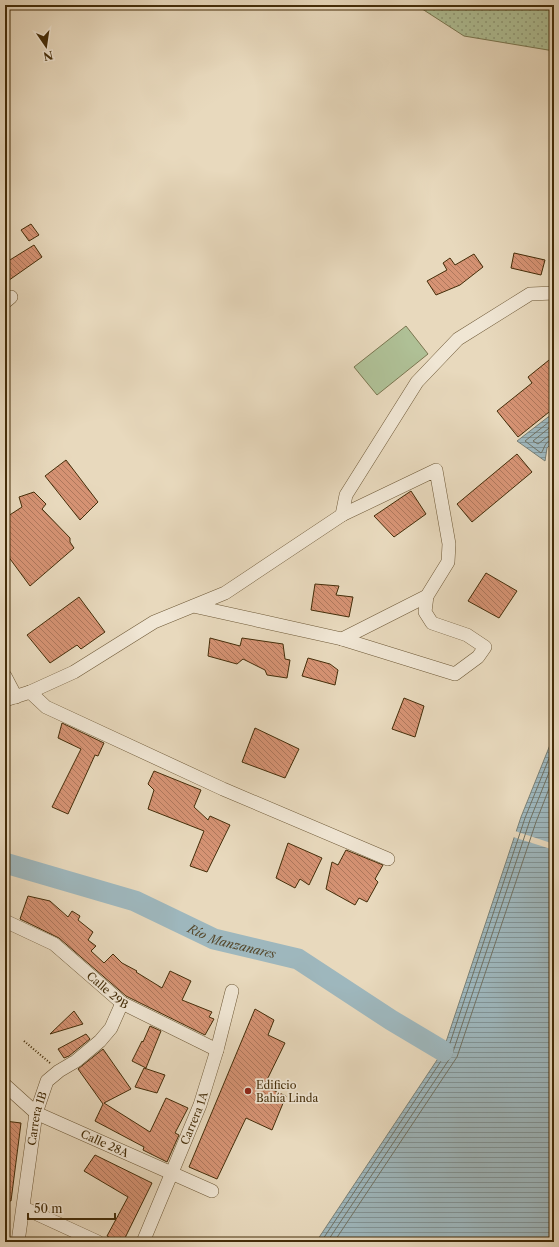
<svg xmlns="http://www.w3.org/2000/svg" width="559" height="1247" font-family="'Libre Caslon Text',serif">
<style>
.grass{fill:url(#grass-dots);stroke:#7a7650}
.garden{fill:#afc096;stroke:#7a7650}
.water{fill:url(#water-rules);stroke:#7a8075}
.pier{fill:#e8d9bd}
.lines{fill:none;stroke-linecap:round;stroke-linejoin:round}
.shore{stroke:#717263;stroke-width:1}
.river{stroke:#9eb7bd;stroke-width:21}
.building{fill:url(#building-back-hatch);stroke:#442d09}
.minor-casing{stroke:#6d5836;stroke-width:14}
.path{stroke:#442d09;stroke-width:2;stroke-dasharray:1 2;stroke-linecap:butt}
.minor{stroke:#f0e6d4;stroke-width:13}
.poi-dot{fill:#8f2418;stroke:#f0e6d4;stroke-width:1.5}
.labels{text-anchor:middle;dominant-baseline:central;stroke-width:3.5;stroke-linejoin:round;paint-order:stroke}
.street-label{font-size:11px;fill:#442d09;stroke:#f0e6d4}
.poi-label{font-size:11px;fill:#442d09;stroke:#f0e6d4;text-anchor:start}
.water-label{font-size:12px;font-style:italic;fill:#56492d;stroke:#f0e6d4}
</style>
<defs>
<pattern id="grass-dots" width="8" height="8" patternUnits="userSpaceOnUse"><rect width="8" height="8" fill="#afc096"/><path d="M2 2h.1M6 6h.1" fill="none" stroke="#909c79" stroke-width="1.8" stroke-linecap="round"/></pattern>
<pattern id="water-rules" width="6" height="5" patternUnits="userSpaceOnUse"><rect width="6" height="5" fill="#9eb7bd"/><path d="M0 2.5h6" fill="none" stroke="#829598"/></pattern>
<pattern id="building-back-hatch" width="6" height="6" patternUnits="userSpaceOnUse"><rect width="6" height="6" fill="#d69374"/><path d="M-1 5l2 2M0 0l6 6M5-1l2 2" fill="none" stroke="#af785d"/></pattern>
</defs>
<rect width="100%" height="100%" fill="#e8d9bd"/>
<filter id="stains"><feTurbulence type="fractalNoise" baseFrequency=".005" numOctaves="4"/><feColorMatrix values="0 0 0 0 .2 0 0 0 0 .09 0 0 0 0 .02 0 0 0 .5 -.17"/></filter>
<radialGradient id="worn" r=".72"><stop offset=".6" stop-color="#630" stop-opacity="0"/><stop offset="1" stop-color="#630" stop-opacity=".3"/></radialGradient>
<polygon class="grass" points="416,5 554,5 554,51 464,36"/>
<polygon class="garden" points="406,326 428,354 377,395 354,367"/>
<g class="water">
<polygon points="552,414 554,416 554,446 551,444 547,448 545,461 517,441"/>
<polygon points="554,735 554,1242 316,1242 443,1051 521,817"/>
</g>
<polygon class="pier" points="515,831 554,844 554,850 513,837"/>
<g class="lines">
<g class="shore">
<path d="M 554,418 L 525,441 L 541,453 C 545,449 544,439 554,441"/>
<polyline points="554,424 533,441 538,444 547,437 554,436"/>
<polyline points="321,1242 447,1052 525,818 554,746"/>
<polyline points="327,1242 452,1055 530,820 554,760"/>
<polyline points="334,1242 457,1057 536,822 554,776"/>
</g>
<path class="river" id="s1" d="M 5,863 L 135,901 L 214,939 L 298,959 L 391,1020 L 443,1051"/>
</g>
<g class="building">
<polygon points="31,224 39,235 29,241 21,230"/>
<polygon points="34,245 42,257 5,283 5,263"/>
<polygon points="514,253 545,260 541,275 511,268"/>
<polygon points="474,254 483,267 460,285 436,295 427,281 447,270 443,263 450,258 455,265"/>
<polygon points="554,356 554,408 518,437 497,411 532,383 528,377"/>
<polygon points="517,454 532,472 472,522 457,504"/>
<polygon points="66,460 98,502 80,520 45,476"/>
<polygon points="411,491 426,514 394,537 374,516"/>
<polygon points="34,492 46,504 42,509 70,538 70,542 74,548 30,586 5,552 5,518 22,507 19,497"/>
<polygon points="486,573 517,591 499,618 468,601"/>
<polygon points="315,584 339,586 336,595 353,597 349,617 311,610"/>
<polygon points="79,597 105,632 81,649 77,645 50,663 27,635"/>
<polygon points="210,638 240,646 242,638 283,644 285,659 290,660 287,678 267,675 265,670 243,659 237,664 208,656"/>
<polygon points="308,658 330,664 338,670 335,685 302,676"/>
<polygon points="404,698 424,706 415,737 392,729"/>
<polygon points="62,723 104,743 98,756 95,755 68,814 52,807 81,749 58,738"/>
<polygon points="255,728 299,749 285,778 242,762"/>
<polygon points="154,771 201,790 194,807 208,820 210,816 230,825 207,872 190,866 204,831 148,809 154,790 148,784"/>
<polygon points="288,843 322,858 309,885 300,879 295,888 276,878"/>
<polygon points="346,850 383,865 375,879 378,882 367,902 359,898 355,905 326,889 332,862 338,865"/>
<polygon points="28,896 50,901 68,917 72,911 80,916 78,920 93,932 88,940 96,946 91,951 104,963 113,954 122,963 137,971 136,972 162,988 170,971 191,981 182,1000 212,1012 209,1017 214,1019 205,1035 126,996 59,938 20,919"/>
<polygon points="255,1009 274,1020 268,1035 285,1043 264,1086 286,1096 272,1130 246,1118 217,1179 189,1167"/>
<polygon points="74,1011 83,1024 50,1034"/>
<polygon points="150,1026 161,1031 146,1068 132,1061 142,1041 143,1042"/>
<polygon points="86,1034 90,1039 69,1056 64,1058 58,1049"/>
<polygon points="103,1049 131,1089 104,1103 150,1132 166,1098 188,1108 175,1133 179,1135 167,1162 143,1150 144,1147 95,1121 103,1104 78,1069"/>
<polygon points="144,1068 165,1075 157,1093 135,1087"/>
<polygon points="5,1121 21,1123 11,1201 5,1200"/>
<polygon points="95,1155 152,1183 123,1242 118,1242 107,1236 128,1197 84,1171"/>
</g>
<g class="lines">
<g class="minor-casing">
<g id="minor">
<polyline points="5,302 11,297"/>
<polyline points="342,515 346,495 417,382 458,339 530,294 554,293"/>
<polyline points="342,639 427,596"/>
<polyline points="5,676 16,697"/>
<polyline points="30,692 46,707 223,789 388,859"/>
<polyline points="5,700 30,692 74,672 154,622 225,593 342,515 436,470 449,544 448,562 427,596 425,612 432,623 467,635 485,647 478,657 455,674 342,639 193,606"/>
<path id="s2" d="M 5,921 L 54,944 L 122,1003 L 217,1050"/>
<path id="s3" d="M 5,1085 L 36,1113 L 212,1191"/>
<polyline points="24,1208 98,1242"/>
<path id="s4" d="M 18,1242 L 36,1113 L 47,1081 L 59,1071 L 76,1061 L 100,1041 L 111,1028 L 122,1003"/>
<path id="s5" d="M 143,1242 L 200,1105 L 217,1050 L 232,991"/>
</g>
</g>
<polyline class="path" points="24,1041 50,1063"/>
<use href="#minor" class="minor"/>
</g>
<circle class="poi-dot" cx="248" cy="1091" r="4"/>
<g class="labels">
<g class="street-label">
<text stroke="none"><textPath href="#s2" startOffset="125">Calle 29B</textPath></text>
<text stroke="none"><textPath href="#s4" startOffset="125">Carrera 1B</textPath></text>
<text stroke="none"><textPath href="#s5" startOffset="134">Carrera 1A</textPath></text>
<text stroke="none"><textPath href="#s3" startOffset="117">Calle 28A</textPath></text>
</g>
<g class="poi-label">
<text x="256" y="1085">Edificio<tspan x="256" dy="13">Bahía Linda</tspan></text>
</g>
<g class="water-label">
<text stroke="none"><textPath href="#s1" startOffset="241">Río Manzanares</textPath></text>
</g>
</g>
<rect width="559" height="1247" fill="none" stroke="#e8d9bd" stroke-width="20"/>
<rect x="6" y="6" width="547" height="1235" fill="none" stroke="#442d09" stroke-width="2"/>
<rect x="10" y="10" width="539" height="1227" fill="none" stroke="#442d09"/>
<g transform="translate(46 46) rotate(167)" stroke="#f0e6d4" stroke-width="3" paint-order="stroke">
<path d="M0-3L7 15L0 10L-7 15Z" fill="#442d09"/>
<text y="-6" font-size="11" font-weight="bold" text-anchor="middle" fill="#442d09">N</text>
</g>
<path d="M28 1213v6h87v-6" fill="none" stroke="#442d09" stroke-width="2"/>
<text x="34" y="1213" font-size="12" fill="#442d09" stroke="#f0e6d4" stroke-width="3" paint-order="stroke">50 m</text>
<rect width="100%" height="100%" filter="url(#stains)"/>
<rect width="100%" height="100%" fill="url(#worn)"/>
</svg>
